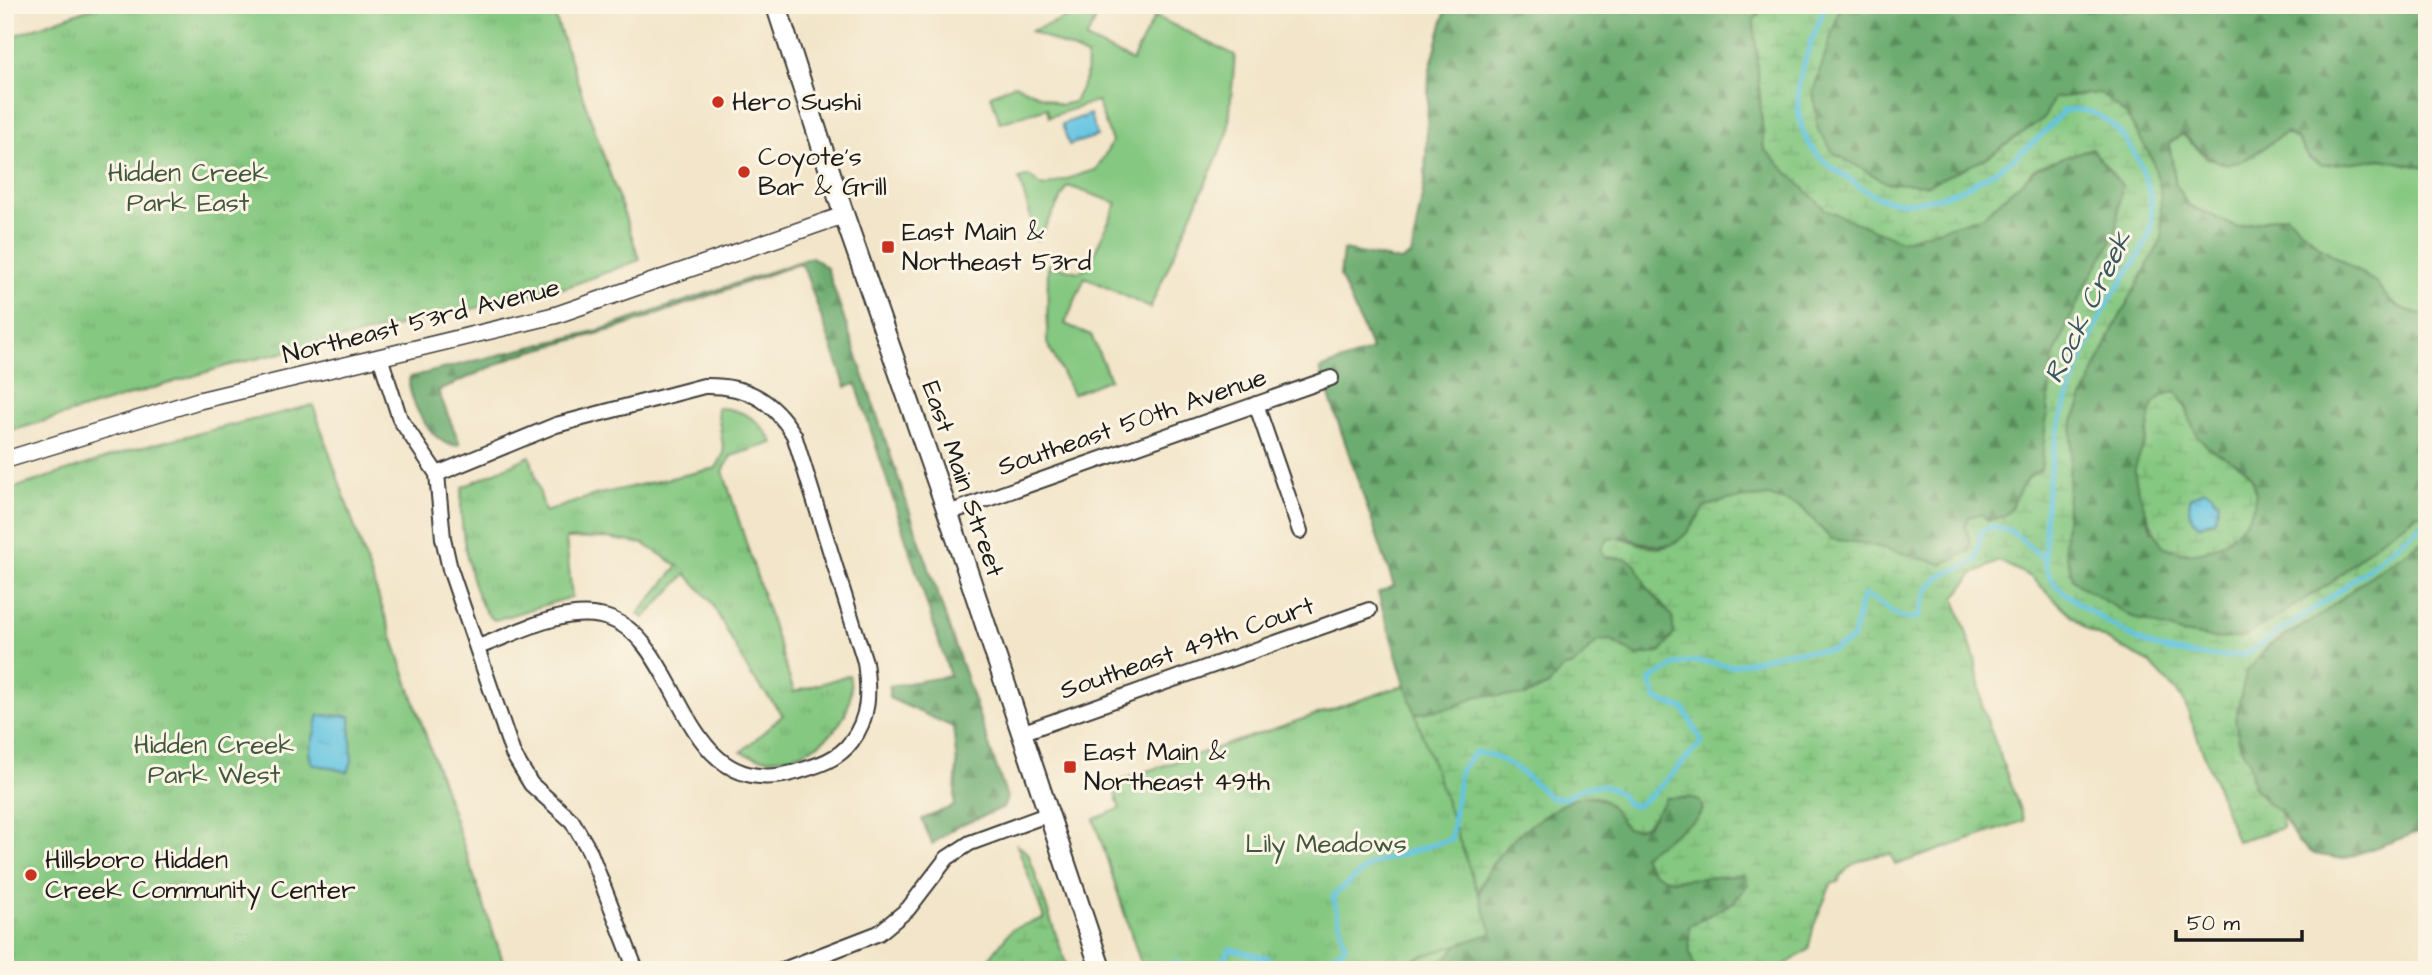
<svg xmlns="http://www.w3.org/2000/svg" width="2432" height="975" font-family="'Architects Daughter',sans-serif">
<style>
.green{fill:#85c881;stroke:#50724e;stroke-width:2}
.forest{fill:url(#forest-firs);stroke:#446446;stroke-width:2;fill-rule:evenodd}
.wetland{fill:url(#wetland-marsh);stroke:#50724e;stroke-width:2}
.park{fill:url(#park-tufts);stroke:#50724e;stroke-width:2}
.water{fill:url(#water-ripples);stroke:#40707e;stroke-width:2}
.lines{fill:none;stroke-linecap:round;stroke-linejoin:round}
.stream{stroke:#63c4e1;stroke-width:5}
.minor-casing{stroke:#3c3a36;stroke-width:18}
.tertiary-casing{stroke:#3c3a36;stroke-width:19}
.secondary-casing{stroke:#3c3a36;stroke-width:23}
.minor{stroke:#fff;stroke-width:14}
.tertiary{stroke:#fff;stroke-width:16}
.secondary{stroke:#fff;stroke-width:19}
.poi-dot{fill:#c8321e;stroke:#fcf5e5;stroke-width:2.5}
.labels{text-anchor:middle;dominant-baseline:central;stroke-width:6;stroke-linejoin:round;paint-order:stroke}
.poi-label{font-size:26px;fill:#1c1c1c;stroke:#fcf5e5;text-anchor:start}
.park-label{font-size:26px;fill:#41583f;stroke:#fcf5e5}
.street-label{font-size:26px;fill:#1c1c1c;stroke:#fcf5e5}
.water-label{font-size:28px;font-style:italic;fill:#355761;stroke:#fcf5e5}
</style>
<defs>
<pattern id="forest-firs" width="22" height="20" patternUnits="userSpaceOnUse" patternTransform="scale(1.75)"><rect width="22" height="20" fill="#6cac6f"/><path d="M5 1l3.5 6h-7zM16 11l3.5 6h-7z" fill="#588b5a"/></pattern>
<pattern id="wetland-marsh" width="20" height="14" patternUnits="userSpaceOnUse" patternTransform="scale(1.75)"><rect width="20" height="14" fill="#85c881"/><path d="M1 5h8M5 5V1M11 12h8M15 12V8" fill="none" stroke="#72ab6f"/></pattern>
<pattern id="park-tufts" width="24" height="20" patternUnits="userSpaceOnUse" patternTransform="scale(1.75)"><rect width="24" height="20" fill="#85c881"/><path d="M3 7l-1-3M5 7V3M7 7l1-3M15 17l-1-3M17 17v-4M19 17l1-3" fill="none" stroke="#72ab6f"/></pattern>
<pattern id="water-ripples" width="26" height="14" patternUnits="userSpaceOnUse" patternTransform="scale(1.75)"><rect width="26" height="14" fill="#63c4e1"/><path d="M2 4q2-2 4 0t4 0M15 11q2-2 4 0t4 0" fill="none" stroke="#55a8c0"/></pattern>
</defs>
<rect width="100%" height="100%" fill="#fcf5e5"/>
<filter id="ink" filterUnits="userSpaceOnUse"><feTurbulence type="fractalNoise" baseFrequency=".0143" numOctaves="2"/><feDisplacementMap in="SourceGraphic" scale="14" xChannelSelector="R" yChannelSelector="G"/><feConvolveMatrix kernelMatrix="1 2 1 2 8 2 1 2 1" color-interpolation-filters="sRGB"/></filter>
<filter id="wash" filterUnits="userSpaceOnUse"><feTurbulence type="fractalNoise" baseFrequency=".00686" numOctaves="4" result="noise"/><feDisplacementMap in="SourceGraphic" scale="28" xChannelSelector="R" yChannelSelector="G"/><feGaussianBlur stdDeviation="1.57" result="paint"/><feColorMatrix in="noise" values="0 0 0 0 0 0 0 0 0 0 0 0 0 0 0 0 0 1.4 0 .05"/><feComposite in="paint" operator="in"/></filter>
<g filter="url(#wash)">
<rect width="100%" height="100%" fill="#f2e5c9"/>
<g class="green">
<polygon points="1099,5 1103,5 1086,39 1132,61 1155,16 1235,55 1228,133 1150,308 1085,277 1065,324 1091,335 1110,379 1073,394 1047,343 1048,264 1078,272 1088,267 1117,203 1068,186 1038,240 1019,179 1029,176 1043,187 1097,169 1112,142 1097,101 1049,117 1047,108 1000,123 991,95 1015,84 1060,105 1074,102 1086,78 1087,56 1031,31"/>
<polygon points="2285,133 2297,139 2310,159 2322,165 2382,159 2427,168 2427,316 2400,308 2390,301 2375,282 2320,247 2286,215 2237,227 2188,205 2176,186 2169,142 2182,134 2208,159 2246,159"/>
</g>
<g class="forest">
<path d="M 1447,5 L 1766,5 L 1754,20 L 1764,149 L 1983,216 L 2038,167 L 2091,148 L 2123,185 L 2115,236 L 2083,290 L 2053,358 L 2041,470 C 2013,482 2025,497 2009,514 C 2000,523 1978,523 1965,526 L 1971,543 L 1969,553 L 1942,564 L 1867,544 L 1831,539 L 1800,506 L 1704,507 C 1679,551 1668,553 1621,536 L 1627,559 L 1636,564 L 1647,587 L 1672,616 L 1674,634 L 1661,652 L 1637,656 L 1610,640 L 1598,642 L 1573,666 L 1564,667 L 1549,685 L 1526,696 L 1478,696 L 1454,707 L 1415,714 L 1143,970 L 1094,819 L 1120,809 L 1112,783 L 1405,685 L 1378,593 L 1394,586 L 1320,369 L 1372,350 L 1340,276 L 1343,250 L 1401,261 L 1411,256 L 1425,180 L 1429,73 Z"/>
<path d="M 1841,5 L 2427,5 L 2427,168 L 2382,159 L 2322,165 L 2310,159 L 2297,139 L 2285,133 C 2235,167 2229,180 2183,134 L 2169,143 L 2176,186 L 2188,205 L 2237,227 L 2286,215 L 2320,247 L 2375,282 L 2390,301 L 2400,308 L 2427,316 L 2427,509 L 2380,540 L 2331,583 L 2245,637 L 2220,639 L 2181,633 L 2130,616 L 2079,585 L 2073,579 L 2064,547 L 2073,421 L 2113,329 L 2162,239 L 2152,159 L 2127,116 L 2100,93 L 2054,98 L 2044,118 L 1985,159 L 1927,185 L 1887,183 L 1834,153 L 1818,130 L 1813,92 ZM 2186,403 C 2189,422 2195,444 2215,454 C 2224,458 2232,460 2240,465 L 2250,515 L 2234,533 L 2152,531 C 2136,491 2140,470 2148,429 Z"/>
<path d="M 812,257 L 827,268 L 1007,798 L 1003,808 L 958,826 L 932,844 L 922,819 L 954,806 L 957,765 L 953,727 L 889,698 L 889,686 L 950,676 L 856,384 L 846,387 L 803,266 L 798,264 L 622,327 L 518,355 L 438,391 L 460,444 C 436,454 404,396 410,377 L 603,329 Z"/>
<polygon points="2427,538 2427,829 2343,859 2314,854 2298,842 2281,813 2265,801 2254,787 2249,761 2240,746 2235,720 2246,673 2269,646 2320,616 2363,581"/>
<path d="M 1580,795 C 1610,799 1611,802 1626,828 L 1648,825 L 1666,798 L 1690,797 L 1700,801 L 1703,810 L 1696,819 L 1644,855 L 1671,880 L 1745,875 L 1748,884 L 1734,902 L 1689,926 L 1690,953 L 1695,970 L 1436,970 L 1457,945 L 1487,873 L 1506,845 L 1537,819 Z"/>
</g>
<g class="wetland">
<path d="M 1766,5 L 1841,5 L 1813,92 L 1818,130 L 1834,153 L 1887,183 L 1927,185 L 1985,159 L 2044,118 L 2054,98 L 2100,93 L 2127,116 L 2152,159 L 2160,187 L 2162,239 L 2113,329 L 2073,421 L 2064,547 L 2073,579 L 2079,585 L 2130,616 L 2181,633 L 2220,639 L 2244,637 L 2331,583 L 2380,540 L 2427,509 L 2427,538 L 2363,581 L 2320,616 L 2269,645 L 2246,673 L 2235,720 L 2240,746 L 2249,761 L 2254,787 L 2265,801 L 2281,813 L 2283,828 L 2237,841 L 2183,699 L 2149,662 L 2086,629 L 2031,577 L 1999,561 L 1973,574 L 1955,598 L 1975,659 L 1983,709 L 2024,821 L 1895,865 L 1891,854 C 1869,856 1848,861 1838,882 L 1831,884 L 1814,925 L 1808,950 L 1777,970 L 1695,970 L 1690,953 L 1689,926 L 1734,902 L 1748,884 L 1744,875 L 1671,880 C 1657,877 1647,869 1643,855 L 1696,819 L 1703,810 L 1700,801 L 1690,797 L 1666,798 C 1655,814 1648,833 1626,828 C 1609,799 1596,786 1563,804 C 1532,822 1503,843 1485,876 C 1474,898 1470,925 1457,945 C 1451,954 1443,962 1436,970 L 1204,970 L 1343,739 L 1415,714 L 1454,707 L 1478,696 L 1526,696 L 1549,685 L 1564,667 L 1573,666 L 1598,641 L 1610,640 L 1637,656 L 1661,652 L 1674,634 L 1672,616 L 1647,587 L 1635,564 L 1627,559 L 1605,557 L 1601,549 L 1608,539 C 1625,535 1634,544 1651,547 C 1678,552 1693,527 1704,507 L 1728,500 L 1768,496 L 1800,506 L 1831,539 L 1867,544 L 1942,564 L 1969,552 L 1971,543 L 1965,526 L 1969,517 L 1981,514 L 1988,520 C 2023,519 2008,484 2041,470 L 2053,358 L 2083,290 L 2115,236 L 2122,185 L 2091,148 L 2038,167 L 1983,216 L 1901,241 L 1826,210 L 1764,149 L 1754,20 Z"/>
<path d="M 2175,391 C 2193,410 2185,425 2206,445 C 2219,458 2243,460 2252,479 C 2268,511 2225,551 2194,553 C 2184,553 2173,550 2163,546 C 2153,532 2134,486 2135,469 C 2136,461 2142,451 2145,443 C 2153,418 2144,400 2175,391 Z"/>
<polygon points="1017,845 1028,853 1068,970 976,970 987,961 1012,929 1044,918"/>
</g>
<g class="park">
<polygon points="99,5 551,5 640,260 567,287 230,365 5,433 5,39"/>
<polygon points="313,405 506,970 5,970 5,491 134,449"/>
<path d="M 717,408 C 741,408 762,420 773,443 L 731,456 L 723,471 L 794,692 L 849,675 C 862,733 791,775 741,752 L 783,715 L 750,674 L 710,600 L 686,574 L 644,618 L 638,614 L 678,566 L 644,544 L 606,538 L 566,539 L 572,597 L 495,620 C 472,612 455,509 463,487 L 530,456 L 545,512 L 595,495 L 716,468 L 724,453 Z"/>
<polygon points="1405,685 1492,933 1381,970 1143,970 1094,819 1120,809 1112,783"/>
</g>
<g class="water">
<polygon points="1090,114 1097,136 1069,145 1062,124"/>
<path d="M 2204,490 L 2210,492 L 2219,503 L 2215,519 L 2199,526 C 2190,519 2187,508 2191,497 Z"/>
<polygon points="319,715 350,716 352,761 348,772 312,764 309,754"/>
</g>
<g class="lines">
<g class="stream">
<path d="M 1825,5 C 1815,35 1797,70 1798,103 C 1799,138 1815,158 1843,175 C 1854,182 1867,194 1880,198 C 1941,218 2028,157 2063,111 C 2114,99 2151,168 2152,213 C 2153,249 2122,276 2106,306 C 2070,378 2045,453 2045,534 C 2045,549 2043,567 2052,580 C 2062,596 2121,631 2139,640 C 2163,653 2216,660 2243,654 C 2253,652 2265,641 2274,635 C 2329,602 2377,561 2427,521"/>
<polyline points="1151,967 1177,963 1185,970"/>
<polyline points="1215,970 1230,949 1268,958 1273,970"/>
<path d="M 1308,970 L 1345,947 L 1333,896 L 1371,864 L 1451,839 L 1460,771 L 1475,752 C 1503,755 1531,778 1550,798 L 1566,798 C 1582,783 1614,779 1626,803 L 1636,806 C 1662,789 1680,764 1702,742 L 1684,709 L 1656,699 L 1650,680 L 1677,664 L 1697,661 L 1732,666 L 1788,652 L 1832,650 L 1852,640 L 1863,595 C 1883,599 1897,626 1918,617 L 1928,589 L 1939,577 L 1976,561 L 1981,532 L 1992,526 L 2011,531 L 2045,560"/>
</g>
</g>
</g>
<g filter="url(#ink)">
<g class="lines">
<g class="minor-casing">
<g id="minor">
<polyline points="380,357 400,419 437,474 443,538 450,569 513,754 531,784 572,821 589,850 636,970"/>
<polyline points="1256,404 1300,531"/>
<path d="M 437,474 L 556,425 L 704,386 C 746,385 772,399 794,435 L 865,662 C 869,692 870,717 851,742 C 838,760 816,766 796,772 C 675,807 685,631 600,616 C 560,608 515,634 478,647"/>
<polyline points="948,513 1331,378"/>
<polyline points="1021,733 1369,610"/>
<polyline points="783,970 879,933 908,909 947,858 970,843 1049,814"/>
</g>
</g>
<g class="tertiary-casing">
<polyline id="tertiary" points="5,460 197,401 556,315 844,215"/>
</g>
<g class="secondary-casing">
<polyline id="secondary" points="776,5 844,215 948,513 1101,970"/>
</g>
<use href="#minor" class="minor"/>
<use href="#tertiary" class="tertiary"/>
<use href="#secondary" class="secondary"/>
</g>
</g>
<g class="poi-dot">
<circle cx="718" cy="102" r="7"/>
<circle cx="744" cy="172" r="7"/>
<rect x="881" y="240" width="14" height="14" rx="3.5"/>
<rect x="1063" y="760" width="14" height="14" rx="3.5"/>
<circle cx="31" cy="875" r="7"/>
</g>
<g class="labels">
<g class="poi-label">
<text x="732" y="102">Hero Sushi</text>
<text x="758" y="157">Coyote's<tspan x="758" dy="30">Bar &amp; Grill</tspan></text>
<text x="902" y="232">East Main &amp;<tspan x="902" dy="30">Northeast 53rd</tspan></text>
<text x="1084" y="752">East Main &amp;<tspan x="1084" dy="30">Northeast 49th</tspan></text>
<text x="45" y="860">Hillsboro Hidden<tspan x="45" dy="30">Creek Community Center</tspan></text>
</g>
<g class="park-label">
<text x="188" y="173">Hidden Creek<tspan x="188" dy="30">Park East</tspan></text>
<text x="214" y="745">Hidden Creek<tspan x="214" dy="30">Park West</tspan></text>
<text x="1326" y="844">Lily Meadows</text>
</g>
<g class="street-label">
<text transform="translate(421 321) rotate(-14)">Northeast 53rd Avenue</text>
<text transform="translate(1132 422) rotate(-19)">Southeast 50th Avenue</text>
<text transform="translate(963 479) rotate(71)">East Main Street</text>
<text transform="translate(1187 648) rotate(-19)">Southeast 49th Court</text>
</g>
<g class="water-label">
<text transform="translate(2088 307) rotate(-64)">Rock Creek</text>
</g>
</g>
<rect width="2432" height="975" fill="none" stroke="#fcf5e5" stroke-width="28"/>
<path d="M2176 930v10h126v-10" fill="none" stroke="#1c1c1c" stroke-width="3.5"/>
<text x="2187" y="930" font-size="21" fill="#1c1c1c" stroke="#fcf5e5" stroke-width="5" paint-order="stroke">50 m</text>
</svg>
